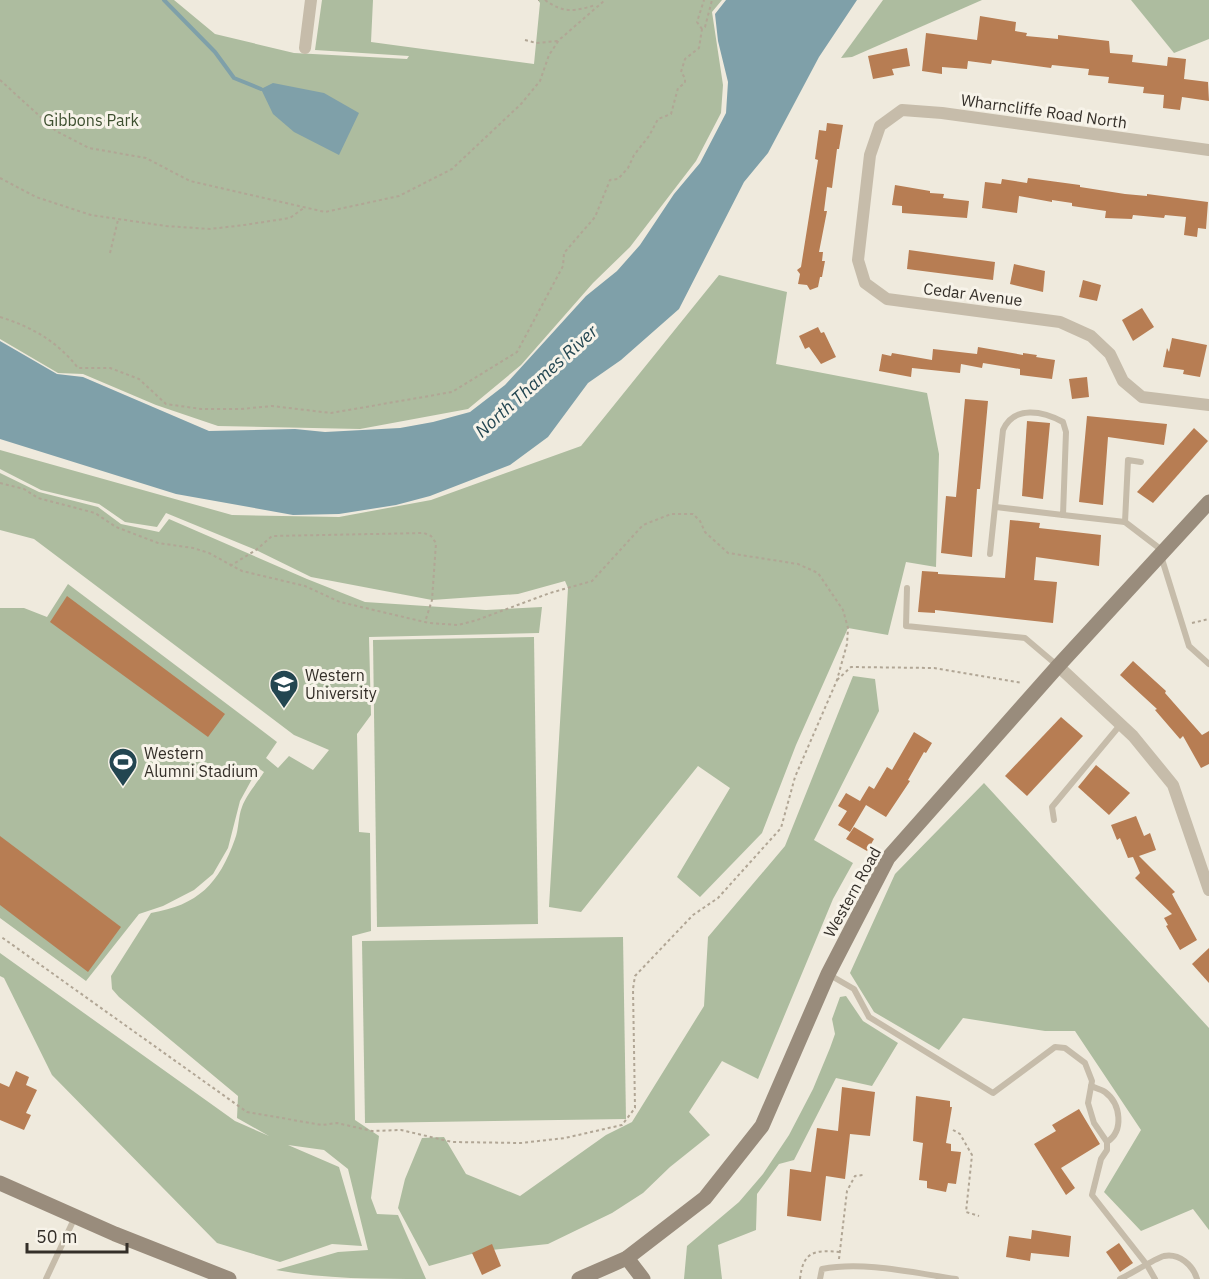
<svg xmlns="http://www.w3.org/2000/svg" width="1209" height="1279" font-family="'IBM Plex Sans',sans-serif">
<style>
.green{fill:#adbc9f}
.water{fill:#7fa0a9}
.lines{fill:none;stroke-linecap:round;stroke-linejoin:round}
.stream{stroke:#7fa0a9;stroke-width:4}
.building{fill:#b77d53}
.path{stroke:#b1a695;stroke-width:2;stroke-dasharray:3 3;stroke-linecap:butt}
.lane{stroke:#c6bcaa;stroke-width:6}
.street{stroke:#c6bcaa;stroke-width:12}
.secondary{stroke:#998c7c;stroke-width:15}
.labels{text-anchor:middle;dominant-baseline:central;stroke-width:6;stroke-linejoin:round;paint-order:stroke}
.street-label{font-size:16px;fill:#342f29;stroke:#f7f3e9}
.park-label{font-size:16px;fill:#3e5030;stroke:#f7f3e9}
.poi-label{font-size:16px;fill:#342f29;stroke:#f7f3e9;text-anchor:start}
.water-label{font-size:18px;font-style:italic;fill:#234651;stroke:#f7f3e9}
</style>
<rect width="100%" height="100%" fill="#efeadd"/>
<g class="green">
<polygon points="0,0 174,0 215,34 294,53 407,59 409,56 315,50 322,0 373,0 371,42 534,64 540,3 538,0 722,0 712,12 723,85 721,113 696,161 630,247 593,283 521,365 468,409 360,429 218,426 156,405 83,374 58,373 0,339"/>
<polygon points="883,0 982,0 852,57 841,58"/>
<polygon points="1131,0 1209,0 1209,39 1174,53"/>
<polygon points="719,275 787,292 776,364 927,393 939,454 936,567 906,562 888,635 848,628 796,745 762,833 700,897 677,877 730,788 698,766 581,912 549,907 568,588 565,581 518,594 432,600 311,577 256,550 166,513 157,527 125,522 99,504 41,490 0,469 0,450 232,515 339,517 431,500 581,446"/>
<path d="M 0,473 L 39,492 L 98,507 L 121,524 L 159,532 L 169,519 L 307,579 L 365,602 L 486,610 L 542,607 L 539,633 L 369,637 L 371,715 L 357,734 L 359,832 L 370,833 L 371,931 L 352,936 L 355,1120 L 379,1136 L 371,1198 L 377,1214 L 398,1215 L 426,1279 C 377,1279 324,1279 276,1270 L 338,1252 L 368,1250 L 348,1169 L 324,1150 L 288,1145 L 339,1167 L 362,1246 L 332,1244 L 280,1262 L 217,1243 L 52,1075 L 4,978 L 0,976 L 0,953 L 235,1121 L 269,1136 L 237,1118 L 238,1096 L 119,997 L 112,989 L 111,976 L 151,913 C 198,905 219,884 235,839 C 239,829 238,817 242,807 C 246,795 257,783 264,772 L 258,768 L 240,801 L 228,848 L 213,874 L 194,890 L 163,906 L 139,914 L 86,981 L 0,918 L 0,608 L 24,608 L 47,617 L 68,584 L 277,742 L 266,758 L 278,768 L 289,756 L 313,770 L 329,750 L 294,735 L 34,539 L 0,530 Z"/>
<polygon points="534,637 538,924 377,927 373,640"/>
<polygon points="853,676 875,679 879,711 814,840 853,863 833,899 758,1079 722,1061 689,1112 710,1135 670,1167 643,1193 612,1213 548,1244 482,1251 429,1266 398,1208 405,1179 422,1138 444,1137 466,1174 520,1196 606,1135 632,1122 704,1006 708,937 785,846"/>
<polygon points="984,783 1209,1028 1209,1230 1193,1209 1141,1231 1104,1192 1141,1130 1075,1031 1045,1031 963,1018 939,1050 874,1012 850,973 895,874"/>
<polygon points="623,937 626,1119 365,1123 362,941"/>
<polygon points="846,996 863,1021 898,1043 872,1086 836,1078 794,1160 779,1164 757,1194 756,1230 718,1245 722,1279 684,1279 687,1246 739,1202 763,1174 789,1135 813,1089 830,1048 835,1034 832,1019 840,997"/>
</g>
<g class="water">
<polygon points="726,0 857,0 819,57 768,153 744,182 679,309 621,360 588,383 548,437 510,465 430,496 396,505 339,514 293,515 176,494 0,439 0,341 57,374 83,377 209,431 295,429 325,432 400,428 433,422 470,412 505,385 586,296 617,271 640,245 674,194 700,163 726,113 728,82 718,41 715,14"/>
<polygon points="273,83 324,93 359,113 339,155 294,132 273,114 261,89"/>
</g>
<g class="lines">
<polyline class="stream" points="164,0 215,52 234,78 261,89"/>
</g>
<g class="building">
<polygon points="980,16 1016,22 1015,31 1027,33 1026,36 1058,39 1058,35 1109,41 1110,53 1133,55 1132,62 1167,66 1168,57 1186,59 1184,79 1208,82 1209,101 1182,97 1180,110 1163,108 1164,95 1143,93 1144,87 1108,83 1109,77 1088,75 1089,69 1052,65 1051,68 992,60 991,64 968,61 967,69 942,67 942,74 922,71 926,33 977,40"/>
<polygon points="907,48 910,66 892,69 894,75 873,79 868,56"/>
<polygon points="827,123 843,125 839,149 837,149 832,188 827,187 824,211 827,211 819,252 823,252 822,261 825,261 822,277 820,277 818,287 810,290 807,285 798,284 800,274 797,270 801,267 818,160 815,159 819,130 826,131"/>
<polygon points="1028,178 1080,185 1080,187 1125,194 1147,196 1147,194 1208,202 1206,229 1198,228 1197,237 1184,235 1186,217 1165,215 1164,218 1133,215 1132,219 1105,218 1106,211 1072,206 1072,203 1052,200 1052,202 1019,196 1017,213 982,208 985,182 1001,184 1002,179 1027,183"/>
<polygon points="895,185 930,191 930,193 944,194 943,198 969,201 967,218 902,213 902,206 892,205"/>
<polygon points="909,250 995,262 993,280 907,269"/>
<polygon points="1014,264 1045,271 1043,292 1010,284"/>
<polygon points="1083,280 1101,285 1097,301 1079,297"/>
<polygon points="1142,308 1154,327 1133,341 1122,320"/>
<polygon points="818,327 821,333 824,332 836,357 821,364 809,347 805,349 799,336"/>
<polygon points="1172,338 1207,345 1200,377 1183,374 1184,370 1163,367 1167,348 1169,352"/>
<polygon points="978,347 1023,355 1023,353 1037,355 1036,357 1055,360 1052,379 1020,375 1020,369 983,363 982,368 961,364 960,373 912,368 911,377 879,371 882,354 891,356 892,353 932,360 933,349 977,354"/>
<polygon points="1087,377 1089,397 1072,399 1069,379"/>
<polygon points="965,399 988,401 980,489 977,489 972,557 941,553 946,496 956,497"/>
<polygon points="1087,416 1167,424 1164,445 1108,437 1103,505 1079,502"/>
<polygon points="1027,421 1050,423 1043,499 1022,496"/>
<polygon points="1194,428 1208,441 1153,503 1137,492"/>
<polygon points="1010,520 1040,523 1039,528 1101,535 1099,566 1036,557 1034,580 1057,582 1053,623 935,610 935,613 918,612 922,571 938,572 938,574 1005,578"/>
<polygon points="67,596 225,714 208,737 50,622"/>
<polygon points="1133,661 1166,691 1165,693 1202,735 1209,731 1209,764 1201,768 1183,736 1180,739 1155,710 1157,709 1120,675"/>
<polygon points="1061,717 1083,736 1027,796 1005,776"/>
<polygon points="914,732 932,743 926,753 924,752 908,780 910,781 886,817 866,805 850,832 838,825 847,811 838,806 846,793 860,801 869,786 874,789 887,767 892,770"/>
<polygon points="1096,765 1130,793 1109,815 1078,787"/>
<polygon points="1136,816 1144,836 1150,833 1156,850 1139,856 1175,892 1172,894 1197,940 1180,950 1166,926 1168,925 1164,918 1172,914 1135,878 1140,873 1133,857 1128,858 1120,838 1117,840 1111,825"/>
<polygon points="854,827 874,839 867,851 846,839"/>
<polygon points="0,836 121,927 88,972 0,905"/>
<polygon points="1209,948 1209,983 1192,964"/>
<polygon points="16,1071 29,1077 26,1085 37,1090 26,1113 31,1115 24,1130 0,1120 0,1083 9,1087"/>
<polygon points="842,1087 875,1092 870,1136 850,1134 845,1179 826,1176 821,1221 787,1216 790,1169 811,1172 817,1128 838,1131"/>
<polygon points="916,1096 950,1101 950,1107 952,1107 946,1143 951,1144 951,1151 961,1152 956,1184 948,1183 946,1192 927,1188 927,1181 919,1180 923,1143 913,1141"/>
<polygon points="1079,1109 1100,1144 1061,1168 1075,1188 1066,1195 1034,1144 1056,1131 1052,1125"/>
<polygon points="1032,1230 1071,1236 1069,1257 1031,1253 1030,1261 1006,1257 1009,1236 1031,1239"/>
<polygon points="1119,1243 1133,1263 1120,1272 1106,1252"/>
<polygon points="492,1244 501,1266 482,1275 472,1253"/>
</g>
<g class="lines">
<g class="path">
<polyline points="538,0 539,0"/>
<path d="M 545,0 C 564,14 575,11 596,5"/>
<polyline points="702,29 697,22 704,0"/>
<polyline points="525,40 536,43 558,41"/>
<polyline points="0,80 56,131 89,148 146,158 190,181 325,212 399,196 452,169 521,104 540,81 549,55 559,40 605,0"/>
<polyline points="0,178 36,197 91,215 166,226 210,229 244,225 290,218 305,207"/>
<polyline points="110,253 118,220"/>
<path d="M 0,317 C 32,327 57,341 78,368 L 110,368 L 139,379 L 166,404 L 201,409 L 241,409 L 272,406 L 331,413 L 452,392 L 517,352 L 563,266 L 564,253 L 595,217 L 610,180 L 618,179 L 628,168 L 634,155 L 649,136 L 658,119 L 671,114 L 678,88 L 685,83 L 685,78 L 681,72 L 685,59 L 699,48 L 702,29 L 705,27 L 712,0"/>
<polyline points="0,483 24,489 38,498 95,513 116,527 158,543 193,548 209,553 242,571 305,586 340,602 429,623 458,625 477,620 550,593 592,581 643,525 671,514 693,514 700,521 705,532 728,553 798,564 818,573 843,610 848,628 847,644 837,680 795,777 781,828 718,898 693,915 635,976 633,989 635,1108 622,1125 565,1138 521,1143 452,1142 401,1130 372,1131 337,1123 322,1125 247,1112 0,936"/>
<polyline points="230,566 256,550 272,536 424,533 431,536 436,543 432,600 425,622"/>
<polyline points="1192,623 1209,619"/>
<polyline points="837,680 851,667 934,668 1022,683"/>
<polyline points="953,1130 960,1134 972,1155 966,1212 979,1216"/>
<polyline points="839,1259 847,1191 855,1176 863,1175"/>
<path d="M 800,1279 C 803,1250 816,1250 840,1252"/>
</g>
<g class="lane">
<polyline points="1063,515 1125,522 1163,551"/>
<polyline points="1125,522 1128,460 1141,462"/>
<path d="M 990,554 L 1003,430 C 1014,405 1043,411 1063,422 L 1066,432 L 1063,515 L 996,507"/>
<polyline points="1161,556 1189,646 1209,664"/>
<polyline points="907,588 906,626 1025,638 1058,666"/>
<polyline points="1054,820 1052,807 1121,724"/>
<polyline points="828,974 854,989 869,1017 993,1093 1055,1047 1065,1048 1085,1063 1092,1081 1088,1103 1094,1123 1107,1142 1107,1150 1101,1159 1092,1195 1147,1265 1155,1279"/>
<path d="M 1091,1086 C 1095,1088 1101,1089 1105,1092 C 1121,1104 1124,1131 1107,1142"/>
<polyline points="46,1279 75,1217"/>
<path d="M 820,1279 L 822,1269 C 864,1261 914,1273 956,1279"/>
<path d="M 1120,1279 C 1131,1274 1154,1259 1164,1256 C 1179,1253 1193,1265 1197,1279"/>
</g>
<g class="street">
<polyline points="305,48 311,0"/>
<polyline points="1209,150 942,113 902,110 880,126 870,155 858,260 865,283 887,299 1060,322 1091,336 1110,354 1123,381 1142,397 1209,405"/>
<polyline points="1058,666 1133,736 1173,785 1209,890"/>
</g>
<g class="secondary">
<polyline points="0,1183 115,1234 229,1279"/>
<polyline points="627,1258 643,1279"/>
<polyline points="579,1279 627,1258 705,1198 762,1126 828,974 888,858 1058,666 1209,502"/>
</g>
</g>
<defs>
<g id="university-pin" transform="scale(1.5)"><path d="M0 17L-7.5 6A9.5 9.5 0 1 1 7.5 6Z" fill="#234651" stroke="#f7f3e9"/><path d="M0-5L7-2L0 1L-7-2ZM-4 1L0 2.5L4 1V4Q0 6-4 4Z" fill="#fff"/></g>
<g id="stadium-pin" transform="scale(1.5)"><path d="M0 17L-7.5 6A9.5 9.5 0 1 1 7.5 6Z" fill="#234651" stroke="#f7f3e9"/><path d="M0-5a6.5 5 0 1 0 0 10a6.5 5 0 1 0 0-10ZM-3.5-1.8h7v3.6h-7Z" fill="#fff"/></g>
</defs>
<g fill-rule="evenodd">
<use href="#university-pin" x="284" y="684"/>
<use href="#stadium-pin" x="123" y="762"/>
</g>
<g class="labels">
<g class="street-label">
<text transform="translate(1044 111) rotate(8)">Wharncliffe Road North</text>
<text transform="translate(973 294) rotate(7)">Cedar Avenue</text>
<text transform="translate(852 892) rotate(-61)">Western Road</text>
</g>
<g class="park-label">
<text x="91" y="120">Gibbons Park</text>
</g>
<g class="poi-label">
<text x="305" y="675">Western<tspan x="305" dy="18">University</tspan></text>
<text x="144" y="753">Western<tspan x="144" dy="18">Alumni Stadium</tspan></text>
</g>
<g class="water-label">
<text transform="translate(536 381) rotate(-42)">North Thames River</text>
</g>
</g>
<path d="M27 1243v9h100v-9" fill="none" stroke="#342f29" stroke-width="3"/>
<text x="36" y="1243" font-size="18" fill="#342f29" stroke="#f7f3e9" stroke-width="4.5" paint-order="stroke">50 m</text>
</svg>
